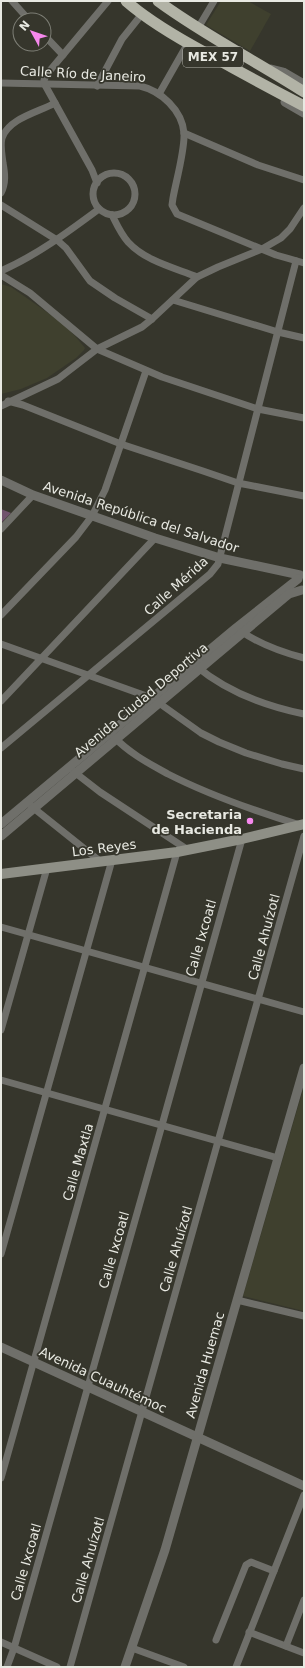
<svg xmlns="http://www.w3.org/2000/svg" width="305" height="1668" font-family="'DejaVu Sans',sans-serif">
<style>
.built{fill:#3f402e}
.green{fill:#71536d}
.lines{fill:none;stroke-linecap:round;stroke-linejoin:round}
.minor{stroke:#6f6f6a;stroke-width:7}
.tertiary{stroke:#6f6f6a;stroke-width:9}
.secondary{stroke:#8e8f86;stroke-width:10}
.trunk{stroke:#b2b3a6;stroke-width:11}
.poi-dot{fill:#f688ed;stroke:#36362c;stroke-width:1.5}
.labels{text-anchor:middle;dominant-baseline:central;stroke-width:3.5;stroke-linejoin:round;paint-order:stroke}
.shield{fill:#36362c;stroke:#b3b3ab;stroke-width:1}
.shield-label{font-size:12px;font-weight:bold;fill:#e8e9e2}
.street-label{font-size:13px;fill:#e8e9e2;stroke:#36362c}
.poi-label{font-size:13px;font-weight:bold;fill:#e8e9e2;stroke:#36362c;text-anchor:end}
</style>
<rect width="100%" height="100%" fill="#36362c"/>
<g class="built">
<polygon points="221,1 248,1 271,14 250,51 206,25"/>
<polygon points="1,284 11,287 61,322 75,336 85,348 84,350 76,358 47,378 21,389 1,394"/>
<polygon points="304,1086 304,1311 243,1296"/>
</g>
<polygon class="green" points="1,509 11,513 1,523"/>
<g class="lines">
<g class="minor">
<polyline points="12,1 29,20"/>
<polyline points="198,28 214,1"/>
<polyline points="44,35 63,55"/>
<path d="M 1,83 L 140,86 C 161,91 182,110 184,133 C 185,150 176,181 173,198 L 172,205 L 177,214 L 276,255 L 304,263"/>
<polyline points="97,86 122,39 142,14"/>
<polyline points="159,94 188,43"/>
<polyline points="184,133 258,165 304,180"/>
<circle cx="114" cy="194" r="21"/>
<polyline points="97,183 92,170 45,85 44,80 47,74 108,1"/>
<path d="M 1,193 C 6,183 5,174 3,163 C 2,155 0,146 2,138 C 9,118 39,112 55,103"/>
<polyline points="1,205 57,240 66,248 90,281 115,298 152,319"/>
<path d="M 112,215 C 117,225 121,234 128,242 C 145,261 175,268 197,277"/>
<path d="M 1,271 C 37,255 68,232 99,209"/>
<polyline points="1,275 30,293 97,349 162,377 258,409 304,418"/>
<polyline points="173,300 278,332 304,338"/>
<polyline points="8,401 23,405 121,444 203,471 238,483 304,496"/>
<polyline points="1,406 58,379 97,349 142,327 152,319 197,277 218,267 262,249 281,238 290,229 304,208"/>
<polyline points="1,529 33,495"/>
<polyline points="1,615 76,537 92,516 105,490 146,371"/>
<path d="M 239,630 C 259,644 281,652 304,658"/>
<polyline points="1,644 152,698 201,733 219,742 246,753 282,764 304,769"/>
<path d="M 196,666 C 226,691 265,706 304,714"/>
<polyline points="1,701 155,538"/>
<path d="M 113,736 C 129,753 148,763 168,774 C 211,796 255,811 300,825"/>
<polyline points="1,748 210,574 218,564 296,261"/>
<polyline points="73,771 100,792 188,850"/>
<polyline points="31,806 101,862"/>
<polyline points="1,927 304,1012"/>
<polyline points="1,1030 47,868"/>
<polyline points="1,1080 278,1158"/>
<polyline points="1,1254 112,860"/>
<polyline points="237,1300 304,1316"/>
<polyline points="1,1478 177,852"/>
<polyline points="249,1632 304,1653"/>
<polyline points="216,1640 246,1565 251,1562 274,1571"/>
<polyline points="1,1642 57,1667"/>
<polyline points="286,1646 304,1600"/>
<polyline points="132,1648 184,1667"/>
<polyline points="7,1667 14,1648 162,1125 242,839"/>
<polyline points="70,1667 304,836"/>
<polyline points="236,1667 304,1495"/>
</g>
<g class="tertiary">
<polyline points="271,69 283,72 304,84"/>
<polyline points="285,102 304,113"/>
<polyline points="1,480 33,495 155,538 220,558 300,575"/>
<polyline points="1,824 236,628 298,579"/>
<polyline points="1,836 284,598 289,594 302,590"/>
<polyline points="1,1347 304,1486"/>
<polyline points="125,1667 165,1550 304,1068"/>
</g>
<polyline class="secondary" points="1,874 177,852 242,839 304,824"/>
<g class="trunk">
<path d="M 126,1 C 150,22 178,38 206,53 C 238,71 271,89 304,106"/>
<path d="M 158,1 C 204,35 256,61 304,92"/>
</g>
</g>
<circle class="poi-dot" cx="250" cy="821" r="4"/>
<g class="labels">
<rect class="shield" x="183" y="47" width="60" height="20" rx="3"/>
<g class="shield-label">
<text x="213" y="57">MEX 57</text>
</g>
<g class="street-label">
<text transform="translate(83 74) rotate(3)">Calle Río de Janeiro</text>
<text transform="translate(141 517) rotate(18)">Avenida República del Salvador</text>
<text transform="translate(176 586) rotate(-42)">Calle Mérida</text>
<text transform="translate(141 700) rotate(-40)">Avenida Ciudad Deportiva</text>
<text transform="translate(104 848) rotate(-7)">Los Reyes</text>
<text transform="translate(264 937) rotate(-75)">Calle Ahuízotl</text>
<text transform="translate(201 938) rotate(-74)">Calle Ixcoatl</text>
<text transform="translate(78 1162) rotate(-74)">Calle Maxtla</text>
<text transform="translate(176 1249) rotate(-74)">Calle Ahuízotl</text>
<text transform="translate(114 1250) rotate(-74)">Calle Ixcoatl</text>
<text transform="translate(205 1365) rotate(-74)">Avenida Huemac</text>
<text transform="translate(103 1380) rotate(25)">Avenida Cuauhtémoc</text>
<text transform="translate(88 1560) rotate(-74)">Calle Ahuízotl</text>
<text transform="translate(26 1562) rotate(-74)">Calle Ixcoatl</text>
</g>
<g class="poi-label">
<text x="242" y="814">Secretaria<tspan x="242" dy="15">de Hacienda</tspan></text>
</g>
</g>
<rect width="305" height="1668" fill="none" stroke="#e8e9e2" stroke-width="4"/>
<g transform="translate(32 32) rotate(310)"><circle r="19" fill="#36362c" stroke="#7d7e75"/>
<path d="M0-3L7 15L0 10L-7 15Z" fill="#f688ed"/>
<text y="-6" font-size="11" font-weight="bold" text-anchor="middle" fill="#e8e9e2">N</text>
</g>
</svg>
